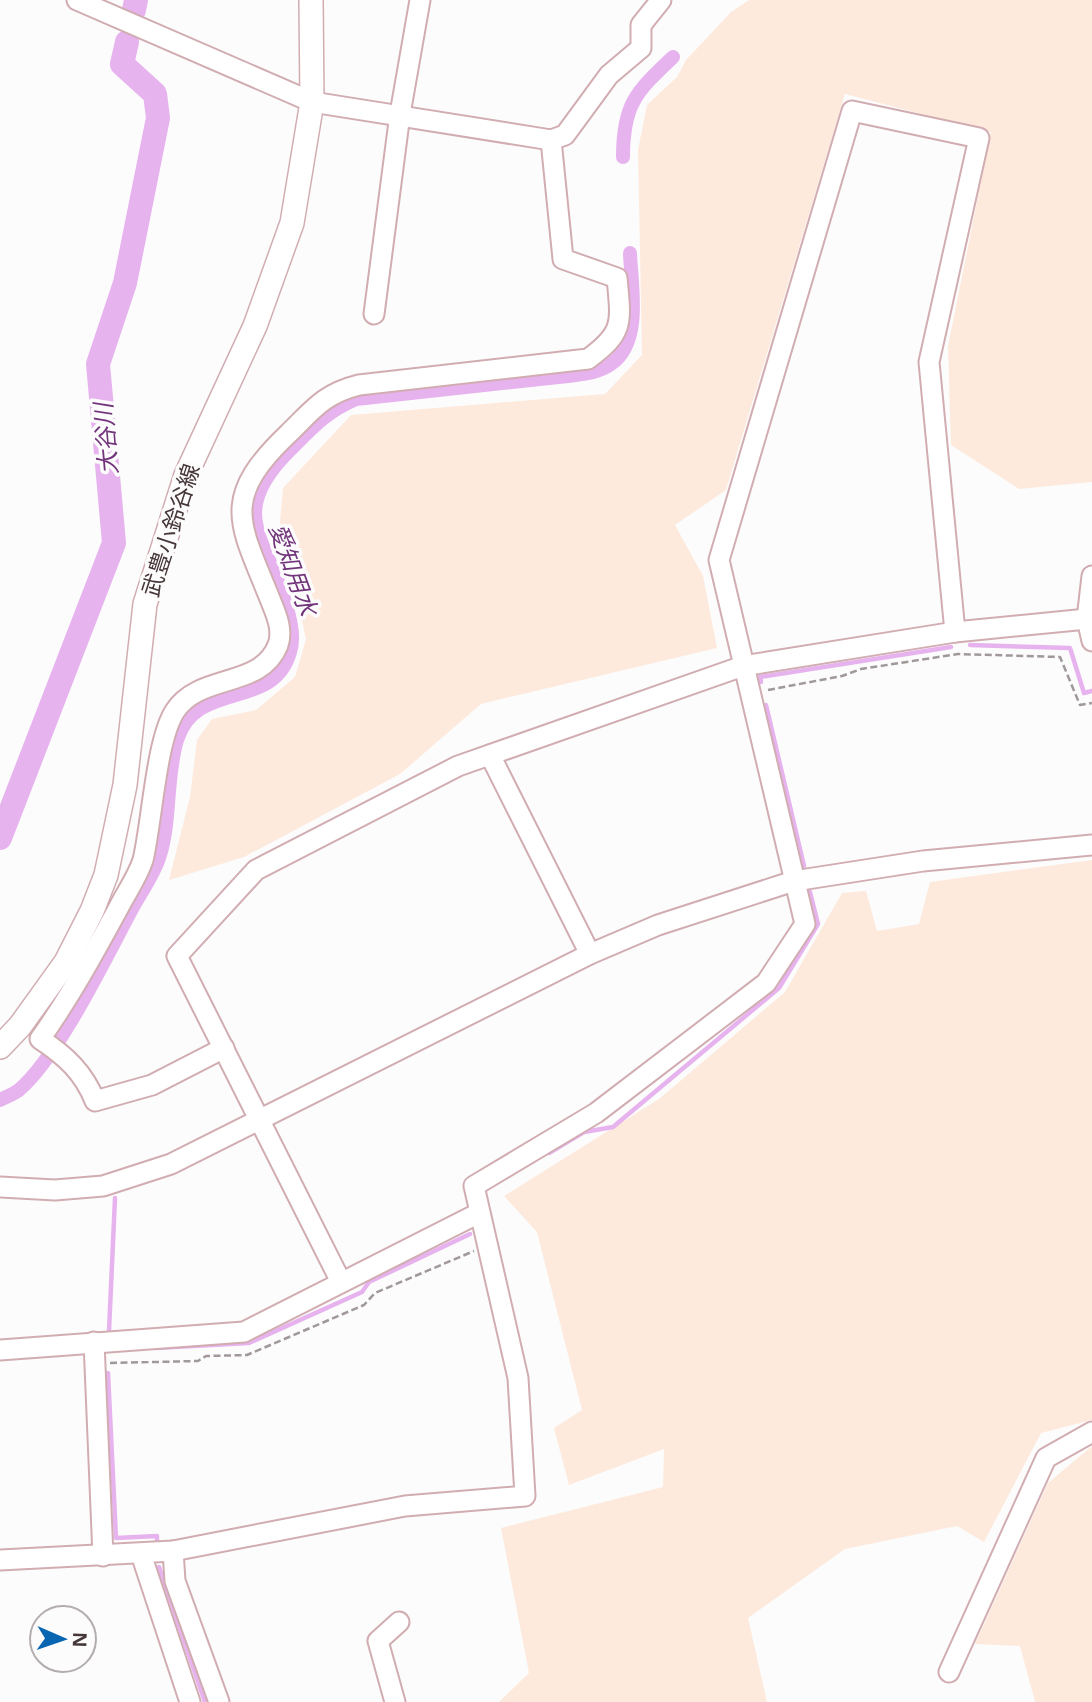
<svg xmlns="http://www.w3.org/2000/svg" width="1092" height="1702" font-family="'Noto Sans','Noto Sans JP',sans-serif">
<style>
.green{fill:#fdeadd}
.lines{fill:none;stroke-linecap:round;stroke-linejoin:round}
.stream{stroke:#e7b3ef;stroke-width:4.5}
.canal{stroke:#e7b3ef;stroke-width:14}
.river{stroke:#e7b3ef;stroke-width:24}
.minor-casing{stroke:#d1adb2;stroke-width:23}
.major-casing{stroke:#d1adb2;stroke-width:26}
.path{stroke:#a09899;stroke-width:2.5;stroke-dasharray:7 3.5;stroke-linecap:butt}
.minor{stroke:#fff;stroke-width:19}
.major{stroke:#fff;stroke-width:23}
.labels{text-anchor:middle;dominant-baseline:central;stroke-width:7;stroke-linejoin:round;paint-order:stroke}
.street-label{font-size:23px;fill:#463739;stroke:#fcfcfc}
.water-label{font-size:24px;font-style:italic;fill:#72357b;stroke:#fcfcfc}
</style>
<rect width="100%" height="100%" fill="#fcfcfc"/>
<g class="green">
<polygon points="749,0 1092,0 1092,482 1019,489 951,445 948,346 991,132 845,94 726,490 675,525 703,576 717,648 481,704 400,774 244,857 169,880 190,797 197,740 212,719 256,710 295,677 306,639 280,522 283,488 351,415 605,394 642,355 638,150 647,105 677,77 686,60 731,12"/>
<polygon points="1092,860 1092,1420 1041,1433 984,1542 957,1526 845,1549 748,1618 767,1702 499,1702 529,1673 501,1528 663,1487 664,1449 569,1485 554,1428 582,1410 537,1232 504,1196 659,1099 785,992 842,893 866,891 877,931 919,924 930,882"/>
<polygon points="1092,1446 1092,1702 1035,1702 1020,1646 975,1644 1048,1483"/>
</g>
<g class="lines">
<g class="stream">
<polyline points="970,645 1070,648 1084,693 1092,691"/>
<polyline points="761,682 760,677 951,647"/>
<polyline points="766,705 804,866"/>
<polyline points="549,1153 584,1132 613,1127 779,988 818,924 810,892"/>
<polyline points="109,1331 115,1198"/>
<polyline points="156,1348 249,1343 362,1292 369,1282 470,1234"/>
<polyline points="108,1373 116,1538 157,1536 157,1543"/>
<polyline points="159,1567 205,1702"/>
</g>
<g class="canal">
<path d="M 623,157 C 623,104 636,92 673,57"/>
<path d="M 0,1100 C 6,1097 14,1094 19,1090 C 59,1056 107,955 133,907 C 142,891 155,873 160,855 C 171,819 166,777 177,740 C 197,678 273,712 290,652 C 294,640 292,628 289,616 C 273,542 221,518 290,450 C 312,428 327,411 356,399 L 568,376 C 582,374 599,373 611,364 C 643,342 631,285 630,253"/>
</g>
<g class="river">
<polyline points="134,10 136,0"/>
<polyline points="0,838 114,543 98,364 125,283 158,118 155,94 122,64 127,42"/>
</g>
<g class="minor-casing">
<g id="minor">
<polyline points="77,0 312,102 551,140 565,135 609,75 641,48 641,25 661,0"/>
<polyline points="374,314 400,114 420,0"/>
<polyline points="1092,576 1087,619 1092,641"/>
<polyline points="490,755 590,954"/>
<path d="M 224,1048 L 152,1085 L 95,1101 C 84,1073 66,1056 40,1039 C 70,997 94,953 119,907 C 126,893 138,876 143,860 C 152,823 156,740 175,711 C 199,673 261,689 278,645 C 283,631 277,616 272,604 C 241,525 218,501 287,435 C 313,410 323,394 359,385 L 588,359 C 625,332 621,322 617,278 L 563,259 L 551,140"/>
<polyline points="0,1187 55,1190 103,1186 171,1164 590,954 658,925 794,881 923,861 1092,845"/>
<polyline points="341,1282 177,956 256,870 458,766 743,666 955,632 1087,619"/>
<polyline points="94,1342 103,1556"/>
<polyline points="0,1350 244,1332 479,1213"/>
<polyline points="173,1551 175,1581 219,1702"/>
<polyline points="141,1554 190,1702"/>
<polyline points="0,1560 173,1551 405,1506 525,1496 518,1378 474,1186 596,1113 766,983 805,924 719,560 852,111 979,138 929,362 955,632"/>
<polyline points="949,1672 1046,1458 1092,1432"/>
<polyline points="395,1702 378,1641 399,1622"/>
</g>
</g>
<g class="major-casing">
<polyline id="major" points="0,1047 20,1026 66,962 92,911 106,875 125,785 145,604 186,475 255,326 292,223 312,102 311,0"/>
</g>
<g class="path">
<polyline points="768,690 842,676 861,669 958,654 1060,657 1080,705 1092,703"/>
<polyline points="110,1363 198,1361 206,1356 247,1355 364,1305 375,1293 474,1251"/>
</g>
<use href="#minor" class="minor"/>
<use href="#major" class="major"/>
</g>
<g class="labels">
<g class="street-label">
<text transform="translate(170 530) rotate(-72)">武豊小鈴谷線</text>
</g>
<g class="water-label">
<text transform="translate(105 439) rotate(-95)">大谷川</text>
<text transform="translate(294 569) rotate(70)">愛知用水</text>
</g>
</g>
<g transform="translate(63 1639) rotate(92)"><circle r="33" fill="#fcfcfc" stroke="#b3adae" stroke-width="2"/>
<path d="M0-5L12 26L0 18L-12 26Z" fill="#0765b2"/>
<text y="-10" font-size="19" font-weight="bold" text-anchor="middle" fill="#463739">N</text>
</g>
</svg>
